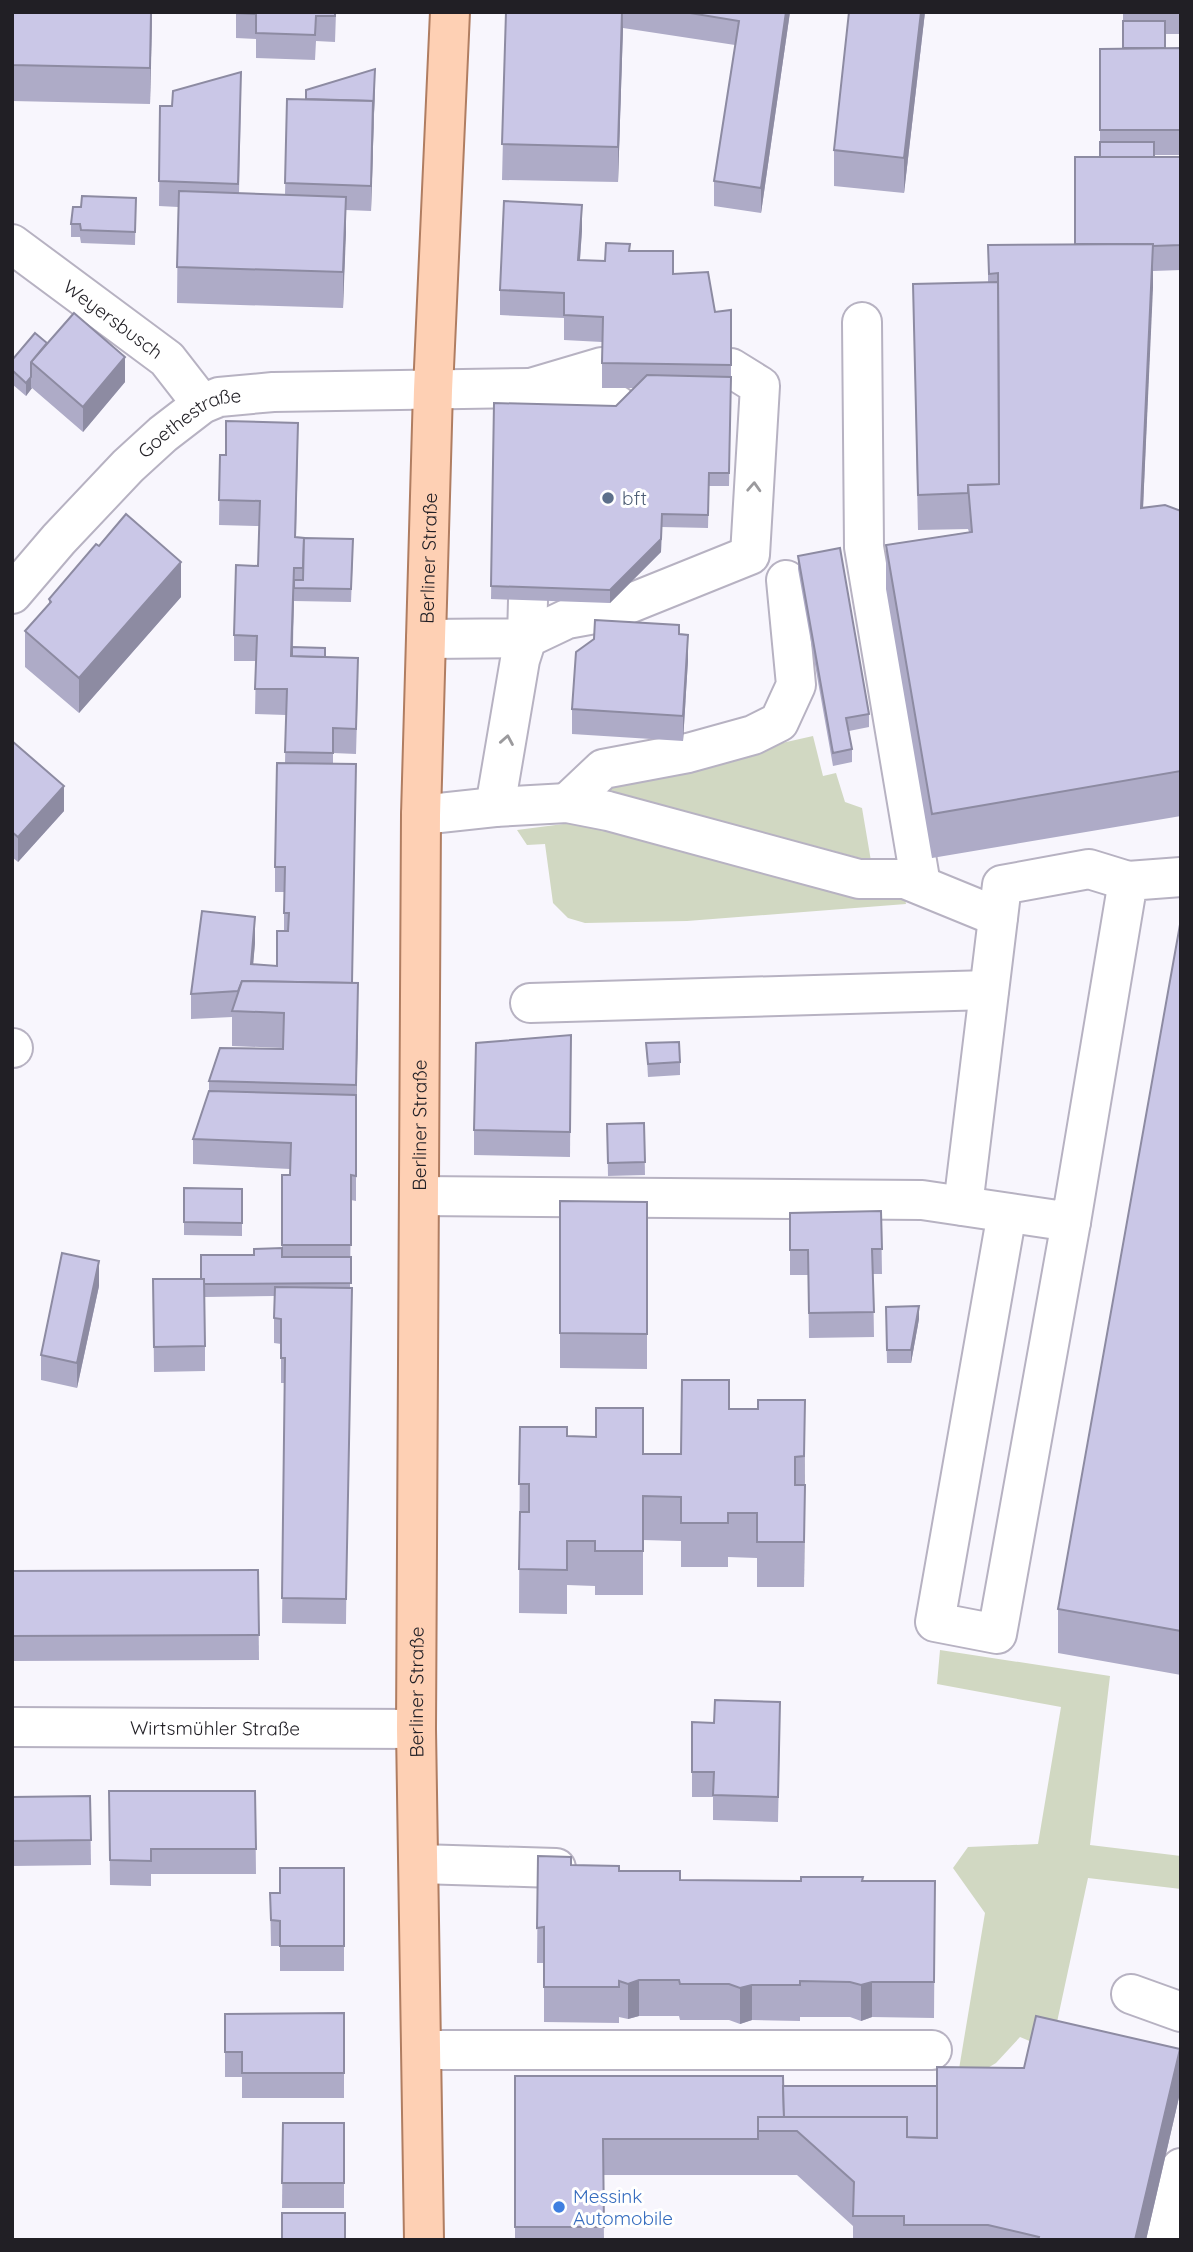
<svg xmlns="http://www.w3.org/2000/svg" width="1193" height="2252" font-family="Quicksand,sans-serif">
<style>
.green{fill:#d1d8c2}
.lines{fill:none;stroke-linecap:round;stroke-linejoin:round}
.minor-casing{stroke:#b7b2c2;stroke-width:42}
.major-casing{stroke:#b07d61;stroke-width:42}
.minor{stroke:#fff;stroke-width:38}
.major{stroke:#fed0b4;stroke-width:38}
.wall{fill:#aeabc7}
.shaded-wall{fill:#8d8ba2}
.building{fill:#cac7e7;stroke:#8d8ba2;stroke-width:2}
.oneway{stroke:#9b9a9d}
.service-dot{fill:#5c6f8a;stroke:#fff;stroke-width:2.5}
.shop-dot{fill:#3f7fe0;stroke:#fff;stroke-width:2.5}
.labels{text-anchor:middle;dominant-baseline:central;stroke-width:6;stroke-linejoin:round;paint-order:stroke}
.street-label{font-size:19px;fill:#211f25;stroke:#fff}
.service-label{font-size:19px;fill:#4e5e75;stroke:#fff;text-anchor:start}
.shop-label{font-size:19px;fill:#366cbe;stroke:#fff;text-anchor:start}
</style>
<rect width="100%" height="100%" fill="#f8f6fd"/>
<g class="green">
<polygon points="813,736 823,776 836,773 845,802 862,808 871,861 606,790 605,783"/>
<polygon points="571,823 633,837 845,895 905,899 906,904 687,921 585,923 568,918 553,903 545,844 527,845 517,830"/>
<polygon points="940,1650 1110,1676 1090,1845 1181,1856 1181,1889 1088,1878 1051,2050 1020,2037 996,2063 956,2087 985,1913 953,1868 968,1847 1038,1844 1061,1707 937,1684"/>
</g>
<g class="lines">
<g class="minor-casing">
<g id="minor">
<path id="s1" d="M 12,244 L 167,359 L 202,404"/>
<polyline points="862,322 864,547 921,885"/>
<polyline points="531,388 571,399 617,405 616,419"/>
<polyline points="531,388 602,367"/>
<path id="s2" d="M 12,594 L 59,539 L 128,466 L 163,434 L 202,404 L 219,397 L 273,392 L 531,388 L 531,417"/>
<polyline points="611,611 750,555 760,386 731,368"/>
<polyline points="426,639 527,638 528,600"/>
<polyline points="567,803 603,769 688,753 753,735 779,722 796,685 786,580"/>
<polyline points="495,807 520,660 527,638 567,619 611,611 612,601"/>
<polyline points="421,815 495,807 567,803 608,811 859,879 905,879 998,917"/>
<polyline points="530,1003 989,990"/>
<polyline points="12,1048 13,1048"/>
<polyline points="419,1196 922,1200 1071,1222 1128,881 1181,877"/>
<polyline points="963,1206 1002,885 1089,869 1128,881"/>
<polyline points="1007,1213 935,1622 997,1634 1071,1222"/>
<path id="s3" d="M 12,1727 L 416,1729"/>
<polyline points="419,1864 556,1868"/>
<polyline points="1131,1994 1181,2012"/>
<polyline points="422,2050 932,2050"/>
<polyline points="1165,2240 1181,2168"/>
</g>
</g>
<g class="major-casing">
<g id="major">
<path id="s4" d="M 424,2240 L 416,1729 L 421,815 L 433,390 L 450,12"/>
</g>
</g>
<use href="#minor" class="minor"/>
<use href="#major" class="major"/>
</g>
<g class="wall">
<polygon points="12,12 152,12 150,104 12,101"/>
<polygon points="236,12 336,12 335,42 316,41 315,60 256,58 256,39 236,38"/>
<polygon points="506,12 790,12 761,213 714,206 714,181 735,45 623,28 618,182 502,180"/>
<polygon points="849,12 925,12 904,193 834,186 834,150"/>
<polygon points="1123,12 1181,12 1181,34 1165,34 1165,48 1181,48 1181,155 1154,155 1154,157 1181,157 1181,270 1153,271 1143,508 1181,511 1181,816 932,858 886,589 886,545 969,532 968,529 918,530 913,284 988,282 988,245 1075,244 1100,157 1100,49 1123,48"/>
<polygon points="375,82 371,211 346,210 343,308 177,303 178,207 159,206 160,106 172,106 241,97 239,193 285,195 287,99 306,99"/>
<polygon points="136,198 135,245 81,243 80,237 71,237 71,224 81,207"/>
<polygon points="582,230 580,260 605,261 630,251 673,274 715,312 731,310 731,390 729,486 709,486 708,528 662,527 661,552 610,603 491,599 494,403 616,406 634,388 602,388 602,342 564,340 564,318 500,315 500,290"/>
<polygon points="47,343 125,382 83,432 32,388 26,396 12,384 12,360"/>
<polygon points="298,448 296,537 353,552 351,602 294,601 294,594 293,647 325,657 358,683 356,754 333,753 333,764 352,983 358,1019 356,1114 356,1201 351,1200 346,1624 282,1623 285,1383 281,1383 281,1344 274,1343 274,1296 205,1297 205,1371 154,1372 153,1279 201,1279 254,1255 282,1254 282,1175 290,1175 290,1169 193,1164 193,1139 209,1091 209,1081 283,1049 283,1048 232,1046 232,1017 191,1019 191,994 255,943 253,964 277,966 284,931 284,892 275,892 275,867 285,763 286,715 255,714 256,661 234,661 234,635 258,566 259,526 219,525 220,455"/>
<polygon points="798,556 869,714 869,727 849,731 852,749 852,762 833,766 798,569"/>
<polygon points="181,597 79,713 25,667 25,631 49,604 49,599"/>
<polygon points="679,634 688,660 683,741 572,734 572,709"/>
<polygon points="12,741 64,811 18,862 12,857"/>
<polygon points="1181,919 1181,1675 1058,1653 1058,1609"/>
<polygon points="571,1035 570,1157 474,1155 474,1130"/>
<polygon points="646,1043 680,1062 680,1075 648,1077"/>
<polygon points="644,1123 645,1175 608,1176 607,1124"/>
<polygon points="184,1188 242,1189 242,1236 184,1235"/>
<polygon points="560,1201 647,1202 647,1369 560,1368"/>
<polygon points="881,1211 882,1274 873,1274 874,1337 809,1338 808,1275 790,1275 790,1213"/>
<polygon points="99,1286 77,1388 41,1380 41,1355"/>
<polygon points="919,1319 911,1363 887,1363 886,1320"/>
<polygon points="805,1400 804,1587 757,1587 757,1558 728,1557 728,1567 681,1567 681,1541 643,1540 643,1595 595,1595 595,1586 567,1585 567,1614 519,1613 520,1427 567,1436 643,1454 681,1454 729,1409 758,1409"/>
<polygon points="258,1570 259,1660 12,1661 12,1571"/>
<polygon points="692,1722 780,1727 778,1822 713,1820 713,1797 692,1797"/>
<polygon points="109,1791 255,1791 256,1874 151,1874 151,1886 110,1885"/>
<polygon points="90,1796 91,1865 12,1866 12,1797"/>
<polygon points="538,1856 571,1865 680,1880 935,1881 934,2018 872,2017 861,2021 850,2017 800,2017 800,2021 752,2020 740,2024 729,2020 680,2020 679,2016 639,2016 628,2019 619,2017 619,2023 544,2022 544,1963 537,1963"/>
<polygon points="344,1868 344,1971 280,1971 280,1946 271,1946 270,1893 280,1893"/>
<polygon points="344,2013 344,2098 242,2098 242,2077 225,2077 225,2014"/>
<polygon points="515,2076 783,2086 1180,2093 1146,2240 853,2240 853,2226 797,2175 603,2175 604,2240 515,2240"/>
<polygon points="283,2123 344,2123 344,2208 282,2208"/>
</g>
<g class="shaded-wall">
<polygon points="151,12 152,12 150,104 150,68"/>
<polygon points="622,12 623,28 618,182 618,147"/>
<polygon points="786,12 790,12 761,213 761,188"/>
<polygon points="921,12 925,12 904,193 904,158"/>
<polygon points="375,69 375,82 371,211 371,186"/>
<polygon points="346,197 346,233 343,308 343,272"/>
<polygon points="582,205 582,230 578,285 578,260"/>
<polygon points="1153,244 1153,288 1141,552 1141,508"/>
<polygon points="125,357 125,382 83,432 83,407"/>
<polygon points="31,377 31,388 32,388 26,396 26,383"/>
<polygon points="662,514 661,552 610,603 610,590"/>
<polygon points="181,562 181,597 79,713 79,678"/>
<polygon points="294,568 294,593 292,668 291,656"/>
<polygon points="688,635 688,660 683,741 683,716"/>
<polygon points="64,786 64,811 18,862 18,837"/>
<polygon points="255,917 255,943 251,989 251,964"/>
<polygon points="358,983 358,1019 356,1120 356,1085"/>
<polygon points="99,1261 99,1286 77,1388 77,1363"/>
<polygon points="919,1306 919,1319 911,1363 911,1350"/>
<polygon points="805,1400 805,1529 804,1587"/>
<polygon points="639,1980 639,2016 628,2019 628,1984"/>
<polygon points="872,1982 872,2017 861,2021 861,1985"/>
<polygon points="752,1985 752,2020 740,2024 740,1988"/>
<polygon points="1180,2049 1180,2093 1146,2240 1135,2240"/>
</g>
<g class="building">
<polygon points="12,12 151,12 150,68 12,65"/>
<polygon points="236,12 335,12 335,16 316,16 315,35 256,33 256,14 236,13"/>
<polygon points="506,12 622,12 618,147 502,144"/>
<polygon points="684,12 786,12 761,188 714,181 739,21"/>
<polygon points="849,12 921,12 904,158 834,150"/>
<rect x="1123" y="21" width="42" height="27"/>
<polygon points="1181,48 1181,130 1100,130 1100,49"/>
<polygon points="375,69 373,112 373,101 306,99 306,90"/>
<polygon points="241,72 238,184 159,181 160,106 172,106 173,91"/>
<polygon points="287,99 373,101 371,186 285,183"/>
<rect x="1100" y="142" width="54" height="15"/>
<polygon points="1075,157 1181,157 1181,245 1153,246 1153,244 1075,244"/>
<polygon points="179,191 346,197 343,272 177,267"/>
<polygon points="82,196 136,198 135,232 81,230 80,224 71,224 73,207 81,207"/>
<polygon points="504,201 582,205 578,260 605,261 606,243 630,244 629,251 673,251 673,274 708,272 715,312 731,310 731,365 602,363 603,317 564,315 564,293 500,290"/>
<polygon points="1153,244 1141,508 1165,505 1181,511 1181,771 932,814 886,545 972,532 968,485 999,484 998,273 989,274 988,245"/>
<polygon points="998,282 999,484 968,485 968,493 918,495 913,284"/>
<polygon points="74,313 125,357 83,407 31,362"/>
<polygon points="35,333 47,343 31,362 31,377 26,383 12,370 12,360"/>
<polygon points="647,375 731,377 729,473 709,473 708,515 662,514 661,539 610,590 491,586 494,403 616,406"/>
<polygon points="226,421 298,423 295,537 304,538 303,568 294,568 291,656 358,658 356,729 333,728 333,753 285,752 287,689 255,689 257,636 234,635 236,565 258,566 260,501 219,500 220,455 226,455"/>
<polygon points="126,514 181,562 79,678 25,631 51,602 49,599 96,544 99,546"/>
<polygon points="304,538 353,539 351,589 294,588 294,580 303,580"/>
<polygon points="840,548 869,714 846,718 852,749 833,753 798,556"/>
<polygon points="595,620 679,625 679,634 688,635 683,716 572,709 576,652 594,639"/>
<polygon points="292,647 325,648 325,657 292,656"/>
<polygon points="12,741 64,786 18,837 12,832"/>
<polygon points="277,763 356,764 352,983 242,981 238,991 191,994 202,911 255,917 251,964 277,966 277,931 288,931 289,913 284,913 285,867 275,867"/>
<polygon points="1181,919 1181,1631 1058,1609"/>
<polygon points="242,981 358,983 356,1085 209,1081 220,1048 283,1049 284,1013 232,1011"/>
<polygon points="571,1035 570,1132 474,1130 476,1043"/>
<polygon points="679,1042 680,1062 648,1064 646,1043"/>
<polygon points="209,1091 356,1095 356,1176 351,1175 351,1245 282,1245 282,1175 290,1175 291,1143 193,1139"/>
<polygon points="644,1123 645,1162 608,1163 607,1124"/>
<polygon points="184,1188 242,1189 242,1223 184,1222"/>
<polygon points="560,1201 647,1202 647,1334 560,1333"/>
<polygon points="881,1211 882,1249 872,1249 874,1312 809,1313 808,1250 790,1250 790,1213"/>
<polygon points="282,1248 282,1257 351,1257 351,1283 204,1284 204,1279 201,1279 201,1255 254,1255 254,1249"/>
<polygon points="62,1253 99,1261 77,1363 41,1355"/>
<polygon points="153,1279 204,1279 205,1346 154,1347"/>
<polygon points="275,1287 352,1288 346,1599 282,1598 285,1358 281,1358 281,1319 274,1318"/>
<polygon points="919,1306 911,1350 887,1350 886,1307"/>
<polygon points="682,1380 729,1380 729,1409 758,1409 758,1400 805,1400 804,1456 795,1457 795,1485 805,1485 804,1542 757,1542 757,1513 728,1513 728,1523 681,1523 681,1497 643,1496 643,1551 595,1551 595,1541 567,1541 567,1570 519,1569 520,1512 529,1512 529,1484 519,1484 520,1427 567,1427 567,1436 596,1437 596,1408 643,1408 643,1454 681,1454"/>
<polygon points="258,1570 259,1635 12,1636 12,1571"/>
<polygon points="715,1700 780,1702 778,1797 713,1795 714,1772 692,1772 692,1722 714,1723"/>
<polygon points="109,1791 255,1791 256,1849 151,1849 151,1861 110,1860"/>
<polygon points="90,1796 91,1840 12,1841 12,1797"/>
<polygon points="538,1856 571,1857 571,1865 619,1866 619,1871 680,1871 680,1880 801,1881 801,1877 863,1877 862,1881 935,1881 934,1982 872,1982 861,1985 850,1982 800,1981 800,1985 752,1985 740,1988 729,1984 680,1984 679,1980 639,1980 628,1984 619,1981 619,1987 544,1987 544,1927 537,1928"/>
<polygon points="280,1868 344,1868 344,1946 280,1946 280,1921 271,1920 270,1893 280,1893"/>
<polygon points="344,2013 344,2073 242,2073 242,2052 225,2052 225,2014"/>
<polygon points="1036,2016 1180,2049 1135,2240 1038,2240 1039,2237 988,2225 904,2225 904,2216 853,2216 854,2182 797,2131 758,2131 758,2117 907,2117 907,2137 937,2138 937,2067 1024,2068"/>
<polygon points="515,2076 783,2076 784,2117 758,2117 758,2139 603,2139 604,2227 515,2227"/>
<polygon points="783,2086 937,2086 937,2138 907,2137 907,2117 784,2117"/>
<polygon points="283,2123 344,2123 344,2183 282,2183"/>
<rect x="282" y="2213" width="63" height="27"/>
</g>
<defs><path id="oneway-chevron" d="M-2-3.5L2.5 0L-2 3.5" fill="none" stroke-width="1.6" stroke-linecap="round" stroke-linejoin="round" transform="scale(1.75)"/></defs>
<g class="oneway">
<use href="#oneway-chevron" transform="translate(754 487) rotate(-87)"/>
<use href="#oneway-chevron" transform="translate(507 740) rotate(-80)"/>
</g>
<circle class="service-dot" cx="608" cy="498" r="7"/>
<circle class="shop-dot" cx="559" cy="2207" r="7"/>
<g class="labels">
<g class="street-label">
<text stroke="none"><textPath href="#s1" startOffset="126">Weyersbusch</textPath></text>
<text stroke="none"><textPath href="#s2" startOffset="250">Goethestraße</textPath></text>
<text stroke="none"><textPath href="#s4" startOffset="1682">Berliner Straße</textPath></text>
<text stroke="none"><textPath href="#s4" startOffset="1115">Berliner Straße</textPath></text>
<text stroke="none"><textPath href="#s4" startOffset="548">Berliner Straße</textPath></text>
<text stroke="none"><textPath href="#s3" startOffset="203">Wirtsmühler Straße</textPath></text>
</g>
<g class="service-label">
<text x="622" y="498">bft</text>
</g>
<g class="shop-label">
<text x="573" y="2196">Messink<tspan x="573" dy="22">Automobile</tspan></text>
</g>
</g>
<rect width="1193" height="2252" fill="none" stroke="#211f25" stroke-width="28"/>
</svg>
